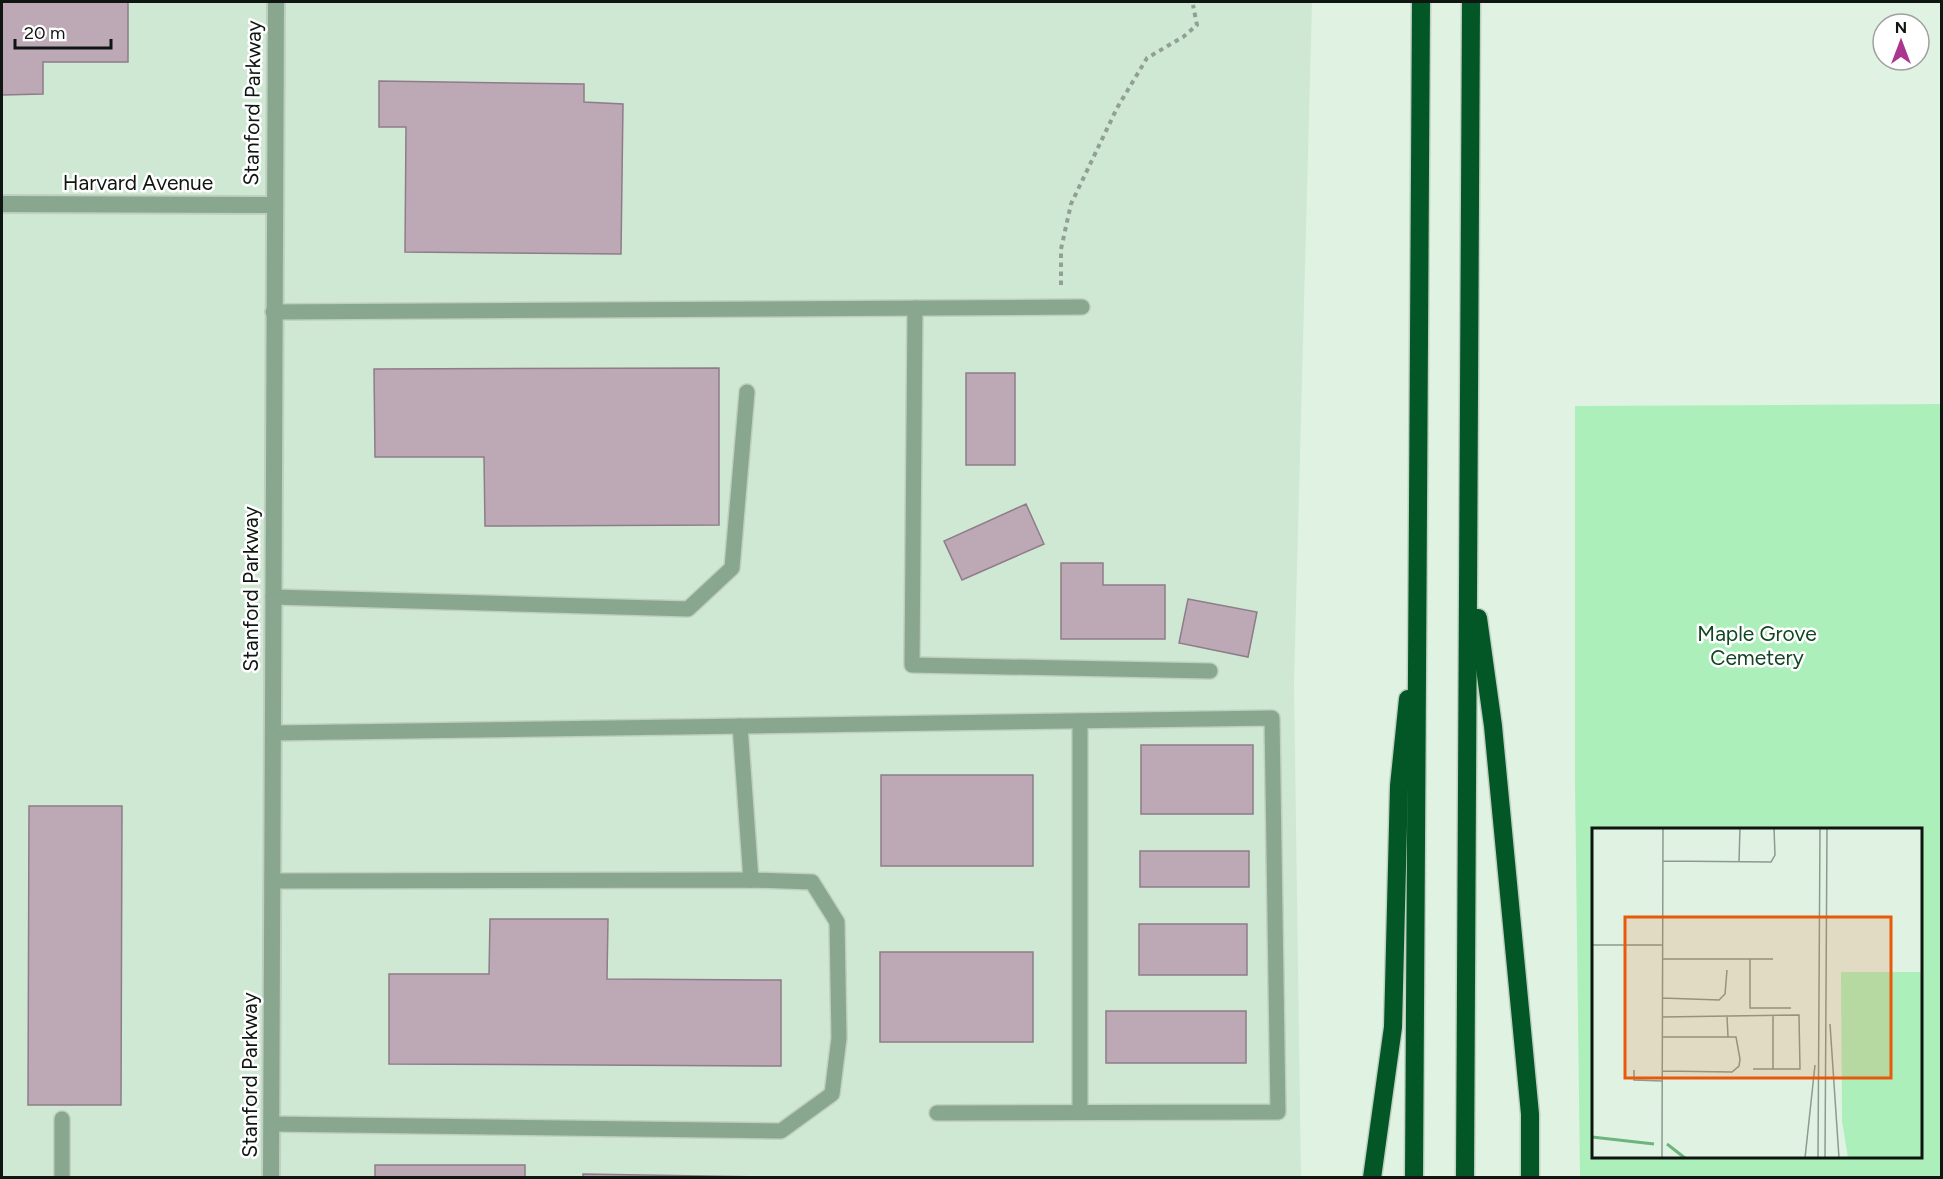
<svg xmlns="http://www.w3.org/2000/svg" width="1943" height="1179" font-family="Figtree,sans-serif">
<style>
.built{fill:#cfe8d3}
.green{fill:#adefbb;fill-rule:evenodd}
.building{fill:#bda9b6;stroke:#8e7c88;stroke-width:1.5}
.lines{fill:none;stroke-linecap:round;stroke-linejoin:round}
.service-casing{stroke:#bfcfc1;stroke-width:18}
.minor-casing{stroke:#bfcfc1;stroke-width:20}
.tertiary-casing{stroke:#bfcfc1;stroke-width:20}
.motorway-casing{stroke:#bfcfc1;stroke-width:21}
.path{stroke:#919f94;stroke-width:4;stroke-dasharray:4.5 4.5;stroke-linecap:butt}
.service{stroke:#89a78f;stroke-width:15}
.minor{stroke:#89a78f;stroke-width:16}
.tertiary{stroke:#89a78f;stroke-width:16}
.motorway{stroke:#035626;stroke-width:18}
.labels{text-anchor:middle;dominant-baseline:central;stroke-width:5;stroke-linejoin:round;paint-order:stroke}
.street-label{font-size:21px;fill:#0f1510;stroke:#fff}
.park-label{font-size:21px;fill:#114622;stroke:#fff}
.inset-river{fill:none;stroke:#6eb47e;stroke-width:3}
.inset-road{fill:none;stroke:#8c9a8f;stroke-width:1.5}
.view{fill:#e8590c;fill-opacity:0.15;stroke:#e8590c;stroke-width:3}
.inset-edge{fill:none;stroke:#0f1510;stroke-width:3}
</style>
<rect width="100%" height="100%" fill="#e0f3e3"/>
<polygon class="built" points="2,2 1312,2 1294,683 1301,1177 2,1178"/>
<path class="green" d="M 1941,404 L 1941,1177 L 1580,1177 L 1575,783 L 1575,406 ZM 1594,830 L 1920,830 L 1920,1156 L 1594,1156 Z"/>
<g class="building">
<polygon points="2,2 128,2 128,62 43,62 43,94 2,95"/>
<polygon points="379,81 584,84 584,102 623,104 621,254 405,252 406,127 379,127"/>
<polygon points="719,368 719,525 485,526 484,457 375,457 374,369"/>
<rect x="966" y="373" width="49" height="92"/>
<polygon points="1026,504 1044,544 962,580 944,541"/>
<polygon points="1061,563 1103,563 1103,585 1165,585 1165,639 1061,639"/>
<polygon points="1188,599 1257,612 1248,657 1179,643"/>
<rect x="1141" y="745" width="112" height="69"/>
<rect x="881" y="775" width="152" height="91"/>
<polygon points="29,806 122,806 121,1105 28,1105"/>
<rect x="1140" y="851" width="109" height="36"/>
<polygon points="490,919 608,919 607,979 781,980 781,1066 389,1064 389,974 489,974"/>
<rect x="1139" y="924" width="108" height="51"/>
<rect x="880" y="952" width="153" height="90"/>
<rect x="1106" y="1011" width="140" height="52"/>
<rect x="375" y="1165" width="150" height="13"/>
<polygon points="583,1174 822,1178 583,1178"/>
</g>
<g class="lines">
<g class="service-casing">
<g id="service">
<polyline points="915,308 912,665 1210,671"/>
<polyline points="273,312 1082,307"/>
<polyline points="273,597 688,609 732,568 747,392"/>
<polyline points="1080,721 1080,1112"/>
<polyline points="740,726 751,880"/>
<polyline points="273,733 1272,718 1278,1112 937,1113"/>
<polyline points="62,1119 62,1178"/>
<polyline points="272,1124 781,1131 832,1094 839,1038 837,922 812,882 751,880 272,881"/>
</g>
</g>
<g class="minor-casing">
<polyline id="minor" points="2,204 274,205"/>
</g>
<g class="tertiary-casing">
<polyline id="tertiary" points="271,1178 276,2"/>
</g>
<g class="motorway-casing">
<g id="motorway">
<polyline points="1478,618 1493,726 1530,1114 1530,1178"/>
<polyline points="1372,1178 1393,1027 1399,786 1408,699"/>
<polyline points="1414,1178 1421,2"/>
<polyline points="1465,1178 1471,2"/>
</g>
</g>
<polyline class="path" points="1061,285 1061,249 1071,204 1117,108 1147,58 1183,37 1197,25 1193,5"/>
<use href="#service" class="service"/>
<use href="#minor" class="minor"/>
<use href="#tertiary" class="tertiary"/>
<use href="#motorway" class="motorway"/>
</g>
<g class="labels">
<g class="street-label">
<text transform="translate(252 103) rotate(-89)">Stanford Parkway</text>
<text x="138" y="182">Harvard Avenue</text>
<text transform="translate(250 589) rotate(-90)">Stanford Parkway</text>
<text transform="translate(249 1075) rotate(-90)">Stanford Parkway</text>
</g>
<g class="park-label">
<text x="1757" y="633">Maple Grove<tspan x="1757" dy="24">Cemetery</tspan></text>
</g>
</g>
<g transform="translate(1592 828)">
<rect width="330" height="330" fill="#e0f3e3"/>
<path d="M 249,144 L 330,144 L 330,330 L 256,330 L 250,293 Z" fill="#adefbb"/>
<path class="inset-river" d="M 0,309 L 62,316M 75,316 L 93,330"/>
<path class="inset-road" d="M 71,33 L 179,34 L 183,27 L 182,0M 147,34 L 148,0M 0,117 L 71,117M 71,131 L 181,131M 158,131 L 158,180 L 199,180M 70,170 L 127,172 L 133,166 L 135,142M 181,187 L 181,241M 135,188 L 136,209M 70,189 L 207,187 L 208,241 L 161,241M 238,196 L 247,330M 42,242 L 42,252 L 70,253M 70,243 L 140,244 L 147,238 L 148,231 L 144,209 L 70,209M 70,330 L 71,0M 213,330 L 223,237M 226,330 L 228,0M 233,330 L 235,0"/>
<path class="view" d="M 33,89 L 299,89 L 299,250 L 33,250 Z"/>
<rect width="330" height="330" class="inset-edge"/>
</g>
<rect width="1943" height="1179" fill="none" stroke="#0f1510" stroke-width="6"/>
<g transform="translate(1901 42)"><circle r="28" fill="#ffffff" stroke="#9fa19f" stroke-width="1.5"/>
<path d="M0-4.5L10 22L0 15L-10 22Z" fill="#aa368f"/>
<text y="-9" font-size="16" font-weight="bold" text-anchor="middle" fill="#0f1510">N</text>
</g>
<path d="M15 39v9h96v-9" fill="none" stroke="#0f1510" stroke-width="3"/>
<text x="24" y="39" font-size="18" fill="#0f1510" stroke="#ffffff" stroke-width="4.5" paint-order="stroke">20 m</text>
</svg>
